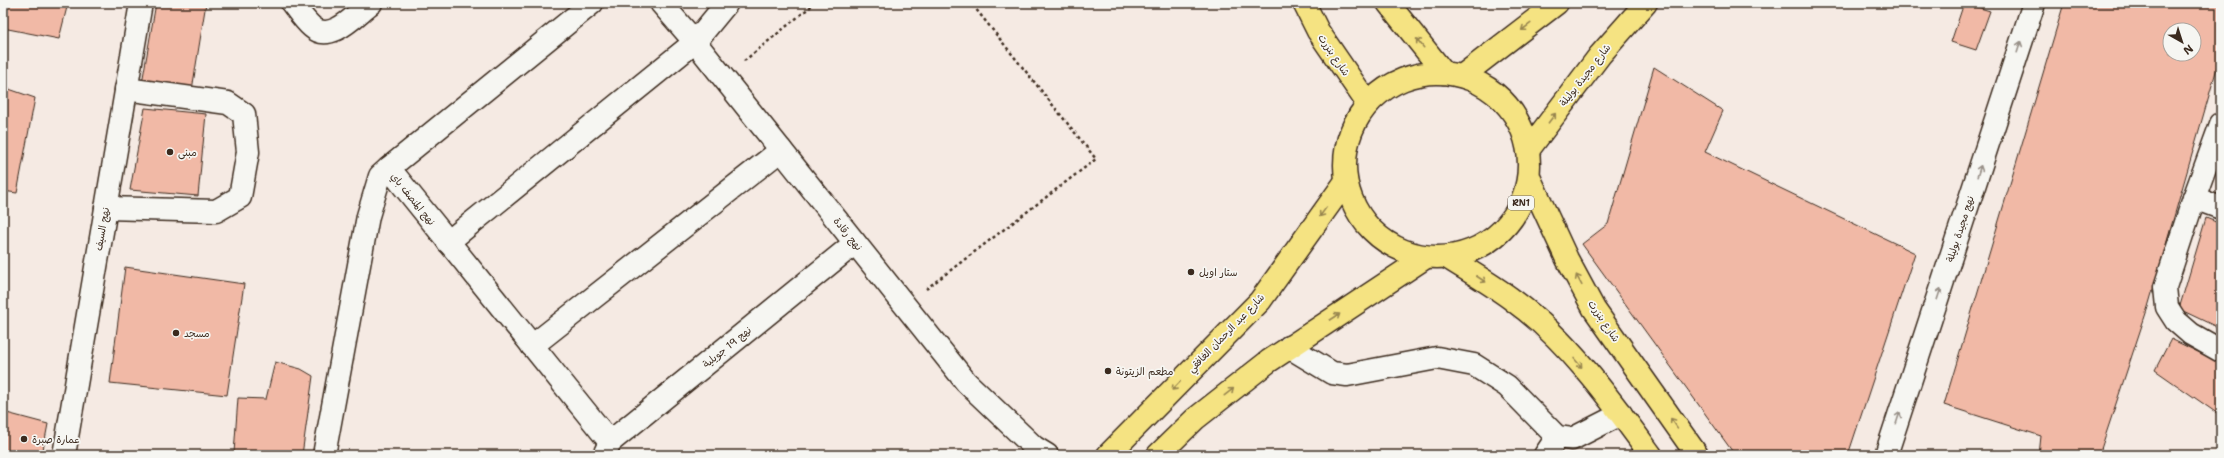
<svg xmlns="http://www.w3.org/2000/svg" width="2224" height="458" font-family="'Shantell Sans','Playpen Sans Arabic',sans-serif">
<style>
.building{fill:#f1b9a6;stroke:#3b2a1e;fill-rule:evenodd}
.lines{fill:none;stroke-linecap:round;stroke-linejoin:round}
.minor-casing{stroke:#3b2a1e;stroke-width:25}
.major-casing{stroke:#3b2a1e;stroke-width:25}
.path{stroke:#3b2a1e;stroke-width:2.5;stroke-dasharray:3 3;stroke-linecap:butt}
.minor{stroke:#f6f6f2;stroke-width:22}
.major{stroke:#f5e382;stroke-width:22}
.oneway{stroke:#988650}
.oneway2{stroke:#989088}
.poi-dot{fill:#3b2a1e;stroke:#f6f6f2;stroke-width:1.5}
.labels{text-anchor:middle;dominant-baseline:central;stroke-width:3.5;stroke-linejoin:round;paint-order:stroke}
.shield{fill:#f6f6f2;stroke:#73675e;stroke-width:1}
.shield-label{font-size:9px;font-weight:bold;fill:#3b2a1e}
.street-label{font-size:10px;fill:#3b2a1e;stroke:#f6f6f2}
.poi-label{font-size:10px;fill:#3b2a1e;stroke:#f6f6f2;text-anchor:start}
</style>
<rect width="100%" height="100%" fill="#f5eae3"/>
<filter id="ink" filterUnits="userSpaceOnUse"><feTurbulence type="fractalNoise" baseFrequency=".025" numOctaves="2"/><feDisplacementMap in="SourceGraphic" scale="8" xChannelSelector="R" yChannelSelector="G"/><feConvolveMatrix kernelMatrix="1 2 1 2 8 2 1 2 1" color-interpolation-filters="sRGB"/></filter>
<g filter="url(#ink)">
<g class="building">
<polygon points="3,3 68,3 59,39 3,28"/>
<polygon points="156,3 206,3 192,90 142,83"/>
<polygon points="1964,3 1990,11 1976,50 1951,42"/>
<path d="M 2064,3 L 2221,3 L 2221,54 L 2148,307 L 2099,455 L 2039,455 L 2041,436 L 1944,405 ZM 2170,30 L 2194,30 L 2194,54 L 2170,54 Z"/>
<polygon points="1654,67 1723,111 1705,152 1915,253 1848,455 1735,455 1582,244 1608,224"/>
<polygon points="3,87 35,98 17,193 3,191"/>
<polygon points="145,108 206,114 198,196 130,190"/>
<polygon points="2206,218 2221,224 2221,329 2179,309"/>
<polygon points="125,267 244,284 227,395 110,383"/>
<polygon points="2171,339 2221,363 2221,416 2155,370"/>
<polygon points="275,362 301,369 313,376 302,455 246,455 234,453 238,398 266,399"/>
<polygon points="3,412 48,424 42,455 3,455"/>
</g>
<g class="lines">
<g class="minor-casing">
<g id="minor">
<path d="M 292,3 C 298,11 305,21 312,27 C 331,44 356,14 371,3"/>
<polyline points="661,3 695,42 966,382 1034,447 1047,455"/>
<polyline points="2221,124 2194,198 2165,287 2167,307 2176,321 2191,334 2221,351"/>
<polyline points="389,168 592,3"/>
<polyline points="2194,198 2221,208"/>
<polyline points="106,208 216,211 240,197 248,152 244,114 228,103 126,89"/>
<polyline points="448,242 695,42 727,3"/>
<polyline points="532,346 781,150"/>
<polyline points="1289,347 1332,373 1347,375 1437,358 1474,365 1507,386 1557,437 1572,439 1621,414"/>
<polyline points="64,455 141,3"/>
<polyline points="324,455 368,216 380,176 389,168 610,442"/>
<polyline points="604,455 610,442 855,243"/>
<polyline points="1545,455 1557,437"/>
<polyline points="1886,455 2034,3"/>
</g>
</g>
<g class="major-casing">
<g id="major">
<polyline points="1304,3 1318,31 1368,104"/>
<polyline points="1388,3 1444,73"/>
<circle cx="1437" cy="165" r="92"/>
<polyline points="1462,76 1557,3"/>
<polyline points="1529,149 1600,55 1646,3"/>
<polyline points="1529,177 1567,259 1594,309 1697,455"/>
<path d="M 1448,258 C 1470,272 1493,285 1514,301 C 1567,339 1613,403 1651,455"/>
<polyline points="1108,455 1260,301 1346,181"/>
<polyline points="1158,455 1195,419 1269,361 1426,257"/>
</g>
</g>
<g class="path">
<polyline points="744,61 815,3"/>
<polyline points="926,289 1096,159 971,3"/>
</g>
<use href="#minor" class="minor"/>
<use href="#major" class="major"/>
</g>
<defs><path id="oneway-shaft" d="M-6 0H5M1.5-3L5.5 0L1.5 3" fill="none" stroke-width="1.6" stroke-linecap="round" stroke-linejoin="round"/></defs>
<g class="oneway">
<use href="#oneway-shaft" transform="translate(1526 27) rotate(143)"/>
<use href="#oneway-shaft" transform="translate(1420 43) rotate(-129)"/>
<use href="#oneway-shaft" transform="translate(1552 118) rotate(-53)"/>
<use href="#oneway-shaft" transform="translate(1323 212) rotate(126)"/>
<use href="#oneway-shaft" transform="translate(1481 279) rotate(33)"/>
<use href="#oneway-shaft" transform="translate(1579 280) rotate(-118)"/>
<use href="#oneway-shaft" transform="translate(1335 317) rotate(-33)"/>
<use href="#oneway-shaft" transform="translate(1578 363) rotate(49)"/>
<use href="#oneway-shaft" transform="translate(1176 386) rotate(134)"/>
<use href="#oneway-shaft" transform="translate(1229 392) rotate(-38)"/>
<use href="#oneway-shaft" transform="translate(1674 423) rotate(-125)"/>
</g>
<g class="oneway2">
<use href="#oneway-shaft" transform="translate(2019 47) rotate(-72)"/>
<use href="#oneway-shaft" transform="translate(1979 171) rotate(-72)"/>
<use href="#oneway-shaft" transform="translate(1939 294) rotate(-72)"/>
<use href="#oneway-shaft" transform="translate(1898 418) rotate(-72)"/>
</g>
</g>
<g class="poi-dot">
<circle cx="170" cy="152" r="4"/>
<circle cx="1191" cy="272" r="4"/>
<circle cx="176" cy="333" r="4"/>
<circle cx="1108" cy="371" r="4"/>
<circle cx="24" cy="439" r="4"/>
</g>
<g class="labels">
<rect class="shield" x="1508" y="196" width="26" height="14" rx="3"/>
<g class="shield-label">
<text x="1521" y="203">RN1</text>
</g>
<g class="street-label">
<text transform="translate(1334 55) rotate(56)">شارع بنزرت</text>
<text transform="translate(1585 75) rotate(-52)">شارع مجيدة بوليلة</text>
<text transform="translate(413 199) rotate(51)">نهج المنصف باي</text>
<text transform="translate(102 229) rotate(-80)">نهج السيف</text>
<text transform="translate(1960 229) rotate(-72)">نهج مجيدة بوليلة</text>
<text transform="translate(848 234) rotate(51)">نهج رقادة</text>
<text transform="translate(1604 321) rotate(56)">شارع بنزرت</text>
<text transform="translate(1226 333) rotate(-46)">شارع عبد الرحمان الغافقي</text>
<text transform="translate(727 347) rotate(-39)">نهج 19 جويلية</text>
</g>
<g class="poi-label">
<text x="178" y="152">مبنى</text>
<text x="1199" y="272">ستار اويل</text>
<text x="184" y="333">مسجد</text>
<text x="1116" y="371">مطعم الزيتونة</text>
<text x="32" y="439">عمارة صبرة</text>
</g>
</g>
<rect width="2224" height="458" fill="none" stroke="#f6f6f2" stroke-width="16"/>
<rect x="8" y="8" width="2208" height="442" fill="none" stroke="#3b2a1e" stroke-width="1.5" filter="url(#ink)"/>
<g transform="translate(2182 42) rotate(141)"><circle r="19" fill="#f6f6f2" stroke="#aba49d"/>
<path d="M0-3L7 15L0 10L-7 15Z" fill="#3b2a1e"/>
<text y="-6" font-size="11" font-weight="bold" text-anchor="middle" fill="#3b2a1e">N</text>
</g>
</svg>
